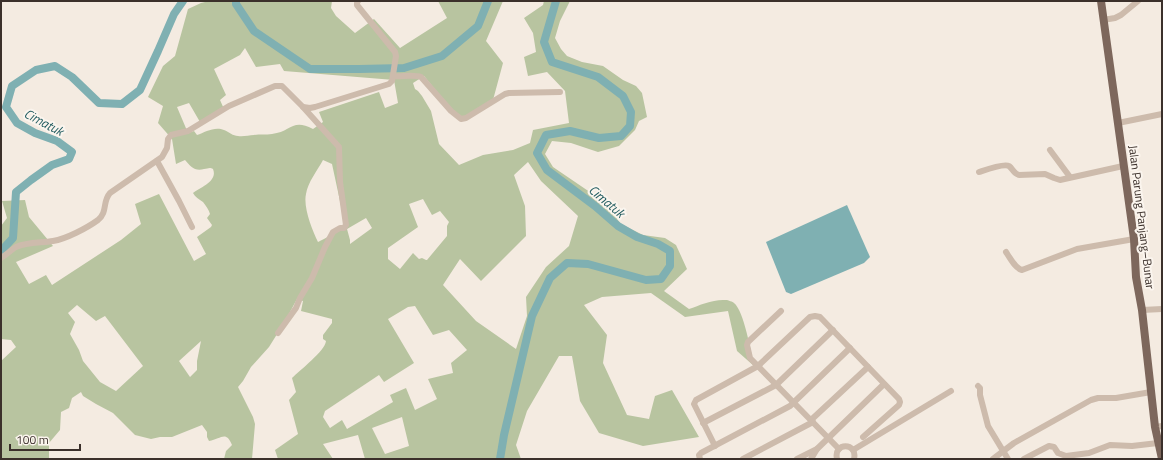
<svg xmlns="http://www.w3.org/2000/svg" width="1163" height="460" font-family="'Titillium Web',sans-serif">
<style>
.green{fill:#b8c4a0;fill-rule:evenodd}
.water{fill:#7fb0b2}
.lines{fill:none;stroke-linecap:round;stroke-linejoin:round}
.river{stroke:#7fb0b2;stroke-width:8}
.minor{stroke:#cdbbac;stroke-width:6}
.major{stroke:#7d675c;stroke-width:8}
.labels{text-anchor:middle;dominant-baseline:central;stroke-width:4;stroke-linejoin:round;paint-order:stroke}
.street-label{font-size:12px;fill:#3b302b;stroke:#fbf5ee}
.water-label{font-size:13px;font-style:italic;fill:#1f5a5e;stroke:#fbf5ee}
</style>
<rect width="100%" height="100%" fill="#f4ebe1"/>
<path class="green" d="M 209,1 L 332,1 L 331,8 L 336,16 L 355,33 L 374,19 L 400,48 L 447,18 L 438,1 L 503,1 L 486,41 L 503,63 L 493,100 L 466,118 L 457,116 L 424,76 L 413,83 L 415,89 L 418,91 L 422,96 L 431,111 L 439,144 L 459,165 L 483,155 L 513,150 L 530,143 L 533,130 L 569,123 L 565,91 L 547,72 L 528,76 L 524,57 L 536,52 L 533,33 L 524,18 L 543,5 L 544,1 L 570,1 L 560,21 L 555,38 L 561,49 L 567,56 L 582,62 L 603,66 L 623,80 L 636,86 L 642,93 L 647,117 L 639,121 L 635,130 L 619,146 L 598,152 L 571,143 L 552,141 L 545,154 L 553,167 L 603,201 L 621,224 L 643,235 L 665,238 L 676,245 L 687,269 L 664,291 L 689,309 C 700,305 713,299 726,300 C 728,300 733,302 734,303 C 744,311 751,352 754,366 L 737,351 L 728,311 L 685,317 L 651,293 L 602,297 L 584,305 L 607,335 L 603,363 L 627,415 L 649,419 L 655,396 L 672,390 L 699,437 L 643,446 L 599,433 L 580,401 L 572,356 L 559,356 L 527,411 L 516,445 L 521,459 L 365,459 L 358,435 L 323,444 L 333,459 L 278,459 L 275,450 L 298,434 L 289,400 L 296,392 L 292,378 C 300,370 325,351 326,341 L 323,339 L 323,335 L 332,323 L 332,319 L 301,311 L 303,301 L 297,299 L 284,323 L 269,347 L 251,367 L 243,381 L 238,387 L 253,417 L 255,424 L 252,459 L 224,459 L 226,451 L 232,445 C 226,430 221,439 209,441 L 207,437 L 207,432 L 202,425 L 172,437 L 160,437 L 151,439 L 135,435 L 113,413 L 96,404 L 83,396 L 81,392 L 72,398 L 69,408 L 61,412 L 60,430 L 49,443 L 49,459 L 1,459 L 1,361 L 16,347 L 11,340 L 1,339 L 1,226 L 7,218 L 2,201 L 25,200 L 29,217 L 53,246 L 16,262 L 29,284 L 46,275 L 52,285 L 121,240 L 141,224 L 135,204 L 159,194 L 194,261 L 206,254 L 197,237 L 211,227 L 212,225 L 207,218 L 210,214 C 209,210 206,206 203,202 C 199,199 195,197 193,193 C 201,187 218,181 213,169 C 209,167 208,169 204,169 C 195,172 190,166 185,160 L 176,164 L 172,139 L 158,123 L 163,106 L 148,97 L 163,66 L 175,56 L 188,9 L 201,3 ZM 245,48 L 256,67 L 280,64 L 284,71 L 394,80 L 398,103 L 385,108 L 379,92 L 319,112 L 323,122 L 313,129 C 292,118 291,132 272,134 C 266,135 260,134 254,135 C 249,135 243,137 238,136 C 233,136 229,132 224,130 C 215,126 205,132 197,135 L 194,131 L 188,133 L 177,107 L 189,103 L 200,122 L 224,109 L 220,100 L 226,95 L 214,69 L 240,55 ZM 323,160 L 332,164 L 346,229 C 340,229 325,239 318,242 C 312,230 303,207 306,194 C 308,182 317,171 323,160 ZM 528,162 L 541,181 L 578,216 L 569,246 L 546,267 L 526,297 L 527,316 L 516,349 L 476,321 L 443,285 L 460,259 L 481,281 L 526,236 L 525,206 L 514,175 ZM 423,199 L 432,215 L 440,211 L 449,222 L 447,226 L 447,236 L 427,260 L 426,260 L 422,258 L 419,259 L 413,253 L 400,269 L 388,259 L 388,248 L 418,227 L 409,204 ZM 366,218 L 372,228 L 350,244 L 350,240 L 347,229 ZM 77,305 L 96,321 L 105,316 L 143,366 L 116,391 L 100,382 L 83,361 L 79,350 L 70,334 L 75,322 L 68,313 ZM 415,306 L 433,335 L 449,330 L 467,350 L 451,363 L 453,373 L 428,379 L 437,399 L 415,410 L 406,388 L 390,395 L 393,402 L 347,429 L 342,420 L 330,428 L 323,417 L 325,411 L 379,375 L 384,382 L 414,363 L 388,319 L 408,307 ZM 201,341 L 197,361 L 197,370 L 190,377 L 179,361 ZM 402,417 L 409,446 L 385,454 L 372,428 Z"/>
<polygon class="water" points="847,205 870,257 864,263 791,294 786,292 766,242"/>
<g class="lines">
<g class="river">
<polyline points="236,1 236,4 254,31 310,69 359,69 404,68 442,56 478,26 488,1"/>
<polyline points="1,251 13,238 16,192 31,180 52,165 69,159 72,152 57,141 35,133 17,123 6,107 12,86 36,70 55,66 72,77 99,103 122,104 140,90 158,51 174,14 183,1"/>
<polyline points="500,459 504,435 532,316 550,278 567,263 588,264 646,280 661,279 670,266 670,251 658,244 637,237 618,226 595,206 547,170 537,153 546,135 570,131 599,138 621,136 630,126 631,112 623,96 598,77 552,62 544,42 556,1"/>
</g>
<g class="minor">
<polyline points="1103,20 1115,18 1121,15 1138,1"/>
<path d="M 393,76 C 401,77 414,74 421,77 L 451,111 L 461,119 L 466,118 L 505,94 L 509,93 L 560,92"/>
<polyline points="303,107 310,108 315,107 389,84 392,81 396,56 395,52 357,5 357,3 358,1"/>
<polyline points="1118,123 1162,114"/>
<polyline points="1050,150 1070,177"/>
<polyline points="157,161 179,201 192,227"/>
<path d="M 979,172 C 985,170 1004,163 1009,166 C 1013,169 1013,173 1019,175 L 1045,174 L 1054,178 L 1060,180 L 1123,166"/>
<path d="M 1006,252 C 1010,258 1015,268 1022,270 L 1077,249 L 1134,239"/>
<path d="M 1,258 C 6,255 11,250 16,247 C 27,242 41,243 53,241 C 66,239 87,228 98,220 C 108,212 102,202 110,193 L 162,157 L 167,148 L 168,139 L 171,135 L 188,131 L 229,106 L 275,86 L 282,86 L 303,107 L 339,147 L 340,182 L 346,225 L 344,228 L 340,228 L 333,232 L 325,247 L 312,278 L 300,298 L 296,308 L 278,333"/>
<polyline points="1142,310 1162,309"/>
<polyline points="781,311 748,342 747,345 750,358 839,449"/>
<polyline points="978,386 980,388 980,395 988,426 1008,459"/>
<polyline points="811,420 868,367"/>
<polyline points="703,423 776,385 833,330"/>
<polyline points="1155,427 1162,426"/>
<polyline points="715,446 694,404 696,400 758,366 810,317 815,316 820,317 899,399 900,402 899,405 863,437"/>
<polyline points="853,450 951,391"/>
<polyline points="700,459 699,455 701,453 790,406 850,348"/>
<polyline points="743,459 813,422"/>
<polyline points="797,459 817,449 884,384"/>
<polyline points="811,459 817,449"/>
<path d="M 837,459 C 833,442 858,442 854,459"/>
<polyline points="993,459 1014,443 1091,400 1098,398 1116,398 1151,392"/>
<polyline points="1024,459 1049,446 1054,447 1058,453 1066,456 1089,453 1110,445 1132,446 1158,443"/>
</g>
<polyline class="major" points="1101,1 1134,239 1136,277 1142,310 1155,427 1162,459"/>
</g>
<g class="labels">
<g class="street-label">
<text transform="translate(1142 217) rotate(83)">Jalan Parung Panjang–Bunar</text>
</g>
<g class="water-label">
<text transform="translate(44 122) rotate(28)">Cimatuk</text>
<text transform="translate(607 201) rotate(40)">Cimatuk</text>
</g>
</g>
<rect width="1163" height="460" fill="none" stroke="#3b302b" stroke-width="4"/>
<path d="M10 444v6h70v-6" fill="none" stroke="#3b302b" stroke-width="2"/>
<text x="16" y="444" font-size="12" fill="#3b302b" stroke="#fbf5ee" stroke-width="3" paint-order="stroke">100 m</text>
</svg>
